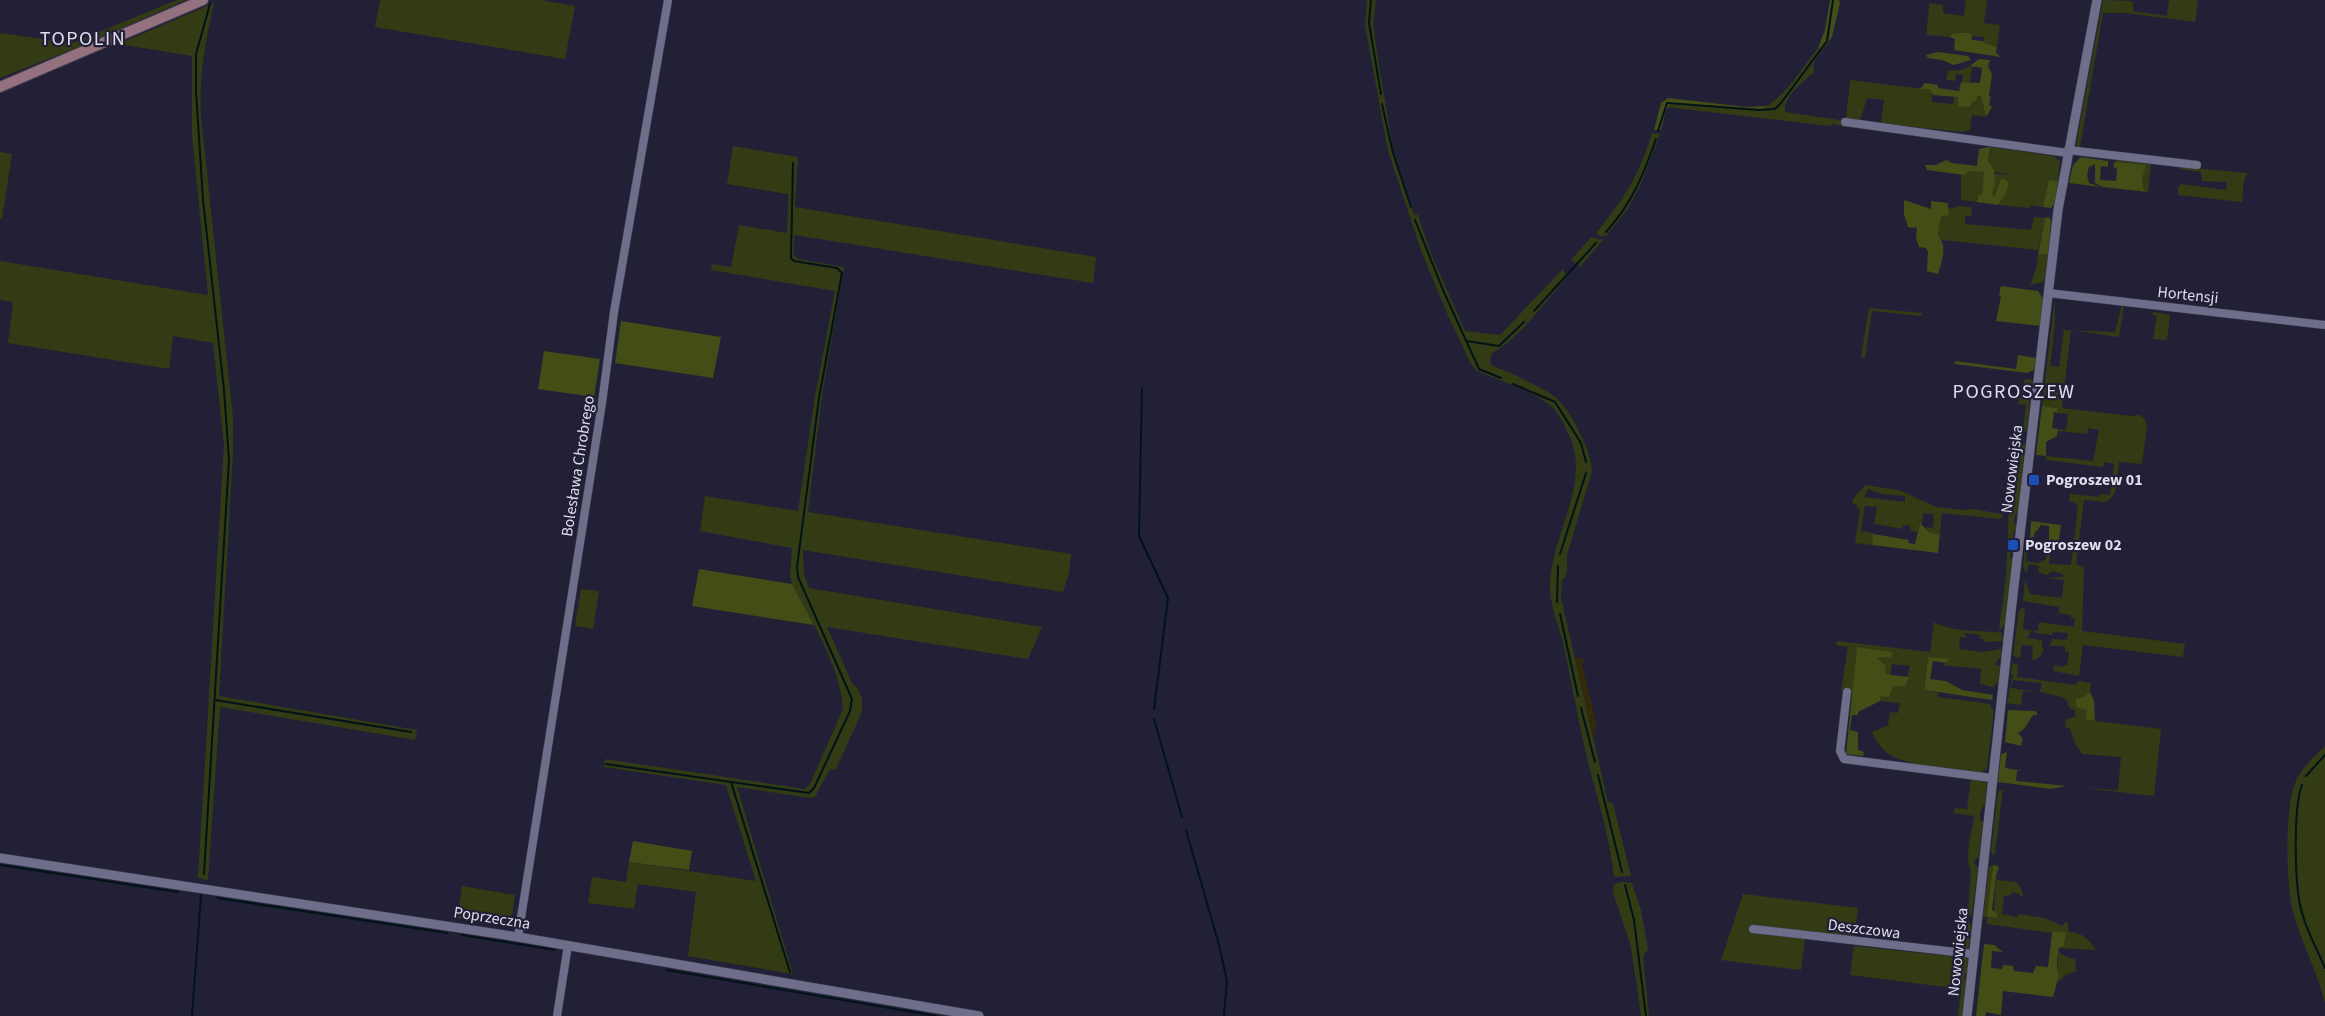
<svg xmlns="http://www.w3.org/2000/svg" width="2325" height="1016" font-family="'Source Sans 3',sans-serif">
<style>
.green{fill:#333b15;fill-rule:evenodd}
.forest{fill:#434d16}
.sand{fill:#322a09}
.lines{fill:none;stroke-linecap:round;stroke-linejoin:round}
.stream{stroke:#001318;stroke-width:2}
.minor-casing{stroke:#3e3c4f;stroke-width:9}
.tertiary-casing{stroke:#3e3c4f;stroke-width:10}
.secondary-casing{stroke:#3e3c4f;stroke-width:12}
.minor{stroke:#6f6e8a;stroke-width:8}
.tertiary{stroke:#6f6e8a;stroke-width:9}
.secondary{stroke:#93717f;stroke-width:10}
.transit-dot{fill:#1a4fb4;stroke:#222037;stroke-width:2}
.labels{text-anchor:middle;dominant-baseline:central;stroke-width:4.5;stroke-linejoin:round;paint-order:stroke}
.street-label{font-size:16px;fill:#dedeee;stroke:#222037}
.poi-label{font-size:16px;font-weight:bold;fill:#dedeee;stroke:#222037;text-anchor:start}
.quarter-label{font-size:20px;letter-spacing:1.5px;fill:#dedeee;stroke:#222037}
</style>
<rect width="100%" height="100%" fill="#222037"/>
<g class="green">
<polygon points="177,0 186,0 76,48 0,78 0,33 72,43"/>
<polygon points="380,0 540,0 575,6 565,59 375,27"/>
<path d="M 1367,0 L 1376,0 L 1373,24 L 1379,66 L 1394,153 L 1414,214 L 1418,215 L 1431,254 L 1465,331 L 1500,335 L 1563,269 L 1567,277 C 1549,297 1516,342 1492,353 L 1490,360 L 1491,365 C 1510,373 1534,383 1551,394 C 1569,405 1591,450 1592,471 L 1567,555 L 1567,571 L 1565,578 L 1562,580 L 1561,598 L 1608,802 L 1613,804 L 1631,876 L 1614,877 C 1610,838 1598,801 1588,762 C 1579,724 1572,685 1564,647 C 1560,628 1551,610 1550,590 C 1548,540 1590,489 1571,439 C 1566,429 1559,412 1550,405 C 1533,391 1497,380 1476,370 L 1470,362 L 1447,313 L 1422,253 L 1388,151 L 1365,25 Z"/>
<polygon points="1930,0 1930,3 1943,5 1943,13 1964,16 1966,0 1987,0 1984,23 2000,25 1997,47 1983,43 1984,37 1972,36 1969,33 1952,34 1950,37 1926,35"/>
<polygon points="2103,0 2130,1 2133,2 2133,11 2167,16 2169,0 2198,0 2195,22 2126,13 2103,13 2080,147 2090,149 2077,149 2076,145"/>
<path d="M 214,3 C 205,44 199,74 201,116 L 233,418 L 233,453 L 219,696 L 417,730 L 415,740 L 220,707 L 208,880 L 198,878 L 224,445 L 213,343 L 173,336 L 169,369 L 8,343 L 13,302 L 0,300 L 0,261 L 208,295 L 192,135 L 192,56 L 119,44 Z"/>
<path d="M 1818,48 L 1822,50 L 1814,61 L 1814,72 C 1804,82 1784,94 1785,112 L 1839,120 L 1845,124 L 1844,127 L 1834,124 L 1828,126 L 1667,107 L 1670,105 L 1760,110 C 1785,98 1801,69 1818,48 Z"/>
<polygon points="1970,66 1972,67 1970,82 1962,82 1963,75 1956,74 1955,81 1946,80 1948,71 1961,70"/>
<polygon points="1850,80 1932,90 1932,102 1953,104 1954,97 1959,97 1958,106 1972,102 1977,95 1981,96 1986,117 1972,115 1970,130 1963,132 1886,124 1881,123 1884,100 1867,98 1860,121 1846,120"/>
<path d="M 1652,133 L 1660,134 L 1640,186 L 1627,210 L 1606,236 L 1600,236 L 1596,233 C 1624,199 1639,176 1652,133 Z"/>
<path d="M 733,146 L 798,157 L 795,207 L 1096,257 L 1093,283 L 794,235 L 794,255 L 798,259 L 844,267 L 822,396 L 808,512 L 1071,554 L 1069,573 L 1063,592 L 803,550 L 804,574 L 809,588 L 1042,627 L 1028,659 L 827,627 L 853,685 L 857,687 L 862,698 L 862,712 L 836,769 L 829,770 L 815,797 L 810,798 L 737,787 L 793,974 L 688,956 L 696,892 L 638,884 L 634,909 L 588,903 L 592,877 L 626,882 L 629,862 L 756,881 L 726,785 L 604,767 L 605,759 L 805,789 L 810,784 L 843,709 C 841,668 811,620 792,584 L 790,576 L 792,548 L 700,531 L 705,496 L 798,511 L 815,396 L 835,291 L 711,270 L 712,264 L 731,267 L 739,225 L 787,233 L 788,194 L 727,184 Z"/>
<polygon points="1990,147 2053,156 2060,161 2058,181 2049,180 2043,207 2031,205 2030,208 1998,205 2005,195 2001,179 1995,195 1991,197 1995,174 2015,175 1993,172 1988,162"/>
<polygon points="0,152 12,154 2,219 0,219"/>
<polygon points="2116,160 2151,164 2148,192 2144,190 2142,179 2144,169 2115,162"/>
<polygon points="2181,167 2248,173 2244,180 2242,202 2178,195 2178,187 2181,184 2226,190 2227,182 2202,181 2201,172 2179,169"/>
<polygon points="1969,171 1985,172 1982,195 1978,196 1977,202 1961,200 1961,175"/>
<polygon points="1959,206 1972,207 1971,216 1965,216 1965,224 2031,230 2034,217 2045,218 2038,250 1942,240 1938,236 1941,217 1949,215 1948,209"/>
<polygon points="1591,237 1603,240 1580,267 1571,260"/>
<polygon points="2038,254 2048,255 2045,279 2044,282 2030,285 2036,269"/>
<polygon points="2055,297 2055,324 2050,366 2059,367 2064,330 2115,332 2122,305 2124,306 2119,337 2071,330 2062,408 2131,416 2139,415 2144,418 2147,426 2142,464 2119,462 2115,493 2107,502 2084,500 2076,564 2084,568 2082,631 2185,644 2183,657 2083,645 2079,676 2053,671 2054,665 2063,667 2064,665 2067,665 2069,652 2065,651 2065,646 2050,646 2052,639 2067,640 2068,633 2053,632 2052,635 2035,633 2034,630 2038,631 2039,622 2074,627 2075,619 2071,618 2071,615 2059,613 2059,607 2023,601 2025,580 2030,594 2062,598 2064,580 2047,578 2063,577 2063,574 2053,571 2047,575 2038,572 2039,566 2029,564 2026,573 2023,566 2025,550 2029,550 2027,551 2026,561 2038,563 2046,559 2049,540 2052,540 2049,564 2071,565 2078,506 2074,502 2069,501 2070,494 2099,497 2100,494 2110,495 2114,464 2104,462 2103,467 2046,460 2046,456 2093,461 2099,430 2088,428 2087,434 2058,431 2058,429 2066,430 2068,414 2057,413 2058,408 2042,406"/>
<polygon points="1869,308 1922,313 1921,316 1872,311 1865,358 1861,357"/>
<polygon points="2153,312 2170,315 2167,340 2153,339 2157,316 2153,315"/>
<polygon points="2025,379 2032,380 2027,429 2024,432 2022,444 2025,445 2025,450 2018,513 2015,515 2014,523 2016,525 2016,531 2014,531 2010,558 2013,559 2006,618 2005,625 1999,630 2006,576 2009,509 2012,509 2014,503 2026,405 2018,404"/>
<path d="M 1865,485 L 1899,490 L 1936,507 L 1964,510 L 1972,509 L 2002,514 L 2003,517 L 1999,519 L 1942,513 L 1940,534 L 1930,533 L 1925,527 L 1933,528 L 1934,514 L 1923,513 L 1922,524 L 1920,523 L 1918,532 L 1910,531 L 1910,526 L 1903,525 L 1903,529 L 1874,524 L 1877,507 L 1865,506 L 1861,531 L 1873,533 L 1872,545 L 1855,543 L 1860,510 L 1857,509 L 1857,505 L 1853,504 L 1852,500 ZM 1868,489 L 1882,494 L 1905,496 L 1905,502 L 1864,497 Z"/>
<polygon points="581,589 599,591 593,629 575,626"/>
<path d="M 2022,608 L 2025,609 L 2023,629 L 2032,630 L 2027,638 L 2042,640 L 2042,647 L 2044,649 C 2040,656 2040,659 2032,660 L 2033,646 L 2022,645 L 2020,658 L 2013,656 L 2019,610 Z"/>
<path d="M 1934,622 C 1954,633 1981,630 2002,633 L 2003,641 L 1984,642 L 1984,639 L 1980,639 L 1981,635 L 1965,633 L 1965,638 L 1960,637 L 1959,649 L 1982,652 L 2001,649 L 2001,657 L 1997,660 L 1996,665 L 2000,666 L 1998,682 L 1993,687 L 1980,684 L 1981,669 L 1943,665 L 1946,662 L 1928,657 L 1924,690 L 1938,693 L 1938,697 L 1991,704 L 1991,708 L 1994,710 L 1987,768 L 1980,773 L 1913,765 L 1911,762 C 1892,760 1879,749 1872,732 L 1888,725 L 1890,712 L 1898,713 L 1900,703 L 1880,701 L 1881,696 L 1893,686 L 1905,686 L 1910,666 L 1892,664 L 1890,675 L 1885,675 L 1878,659 L 1880,657 L 1891,658 L 1857,647 L 1853,693 L 1841,690 L 1848,647 L 1836,645 L 1837,641 L 1930,652 Z"/>
<polygon points="2012,663 2018,665 2017,677 2075,685 2079,681 2091,683 2087,720 2161,729 2154,796 2084,788 2118,790 2121,757 2082,754 2074,741 2070,729 2065,727 2066,719 2075,717 2075,710 2070,709 2067,701 2063,698 2066,698 2040,692 2042,683 2013,680 2011,688 2038,692 2023,691 2021,705 2007,703 2013,675 2011,674"/>
<path d="M 2325,746 L 2325,1003 C 2317,971 2301,942 2293,911 C 2286,886 2285,810 2294,786 C 2299,770 2313,758 2325,746 Z"/>
<path d="M 1971,778 L 1985,781 L 1987,783 L 1985,803 L 1980,812 L 1980,820 L 1983,822 L 1979,857 L 1975,859 L 1974,864 L 1978,867 L 1972,914 L 1969,916 L 1965,914 L 1968,914 L 1971,871 C 1964,857 1972,831 1974,816 L 1953,813 L 1955,808 L 1967,809 Z"/>
<polygon points="2003,790 1995,853 1993,855 1991,851 1998,791"/>
<path d="M 1995,865 L 1993,866 L 1988,916 L 1994,912 L 1996,875 L 1997,880 L 2017,882 L 2023,893 L 2022,898 L 2019,894 L 2012,892 L 2011,895 L 2004,896 L 2002,914 L 2017,917 L 2018,914 L 2051,919 L 2046,919 L 2063,926 L 2064,922 L 2068,923 L 2069,932 C 2083,933 2089,939 2096,950 L 2059,948 L 2064,946 L 2066,932 L 2055,931 L 2052,933 L 1987,924 L 1987,917 L 1983,917 L 1989,866 Z"/>
<polygon points="1622,882 1632,883 1641,910 1648,949 1643,957 1649,1016 1641,1016 1631,947 1613,892 1614,884"/>
<polygon points="462,886 515,895 511,922 507,927 457,918"/>
<polygon points="1743,894 1858,908 1854,936 1806,931 1801,970 1721,960"/>
<polygon points="1961,920 1968,920 1971,926 1967,972 1964,977 1967,981 1962,1016 1958,1016 1961,989 1850,975 1854,946 1958,957 1965,948 1966,922"/>
<polygon points="2058,952 2068,958 2075,959 2076,971 2066,975 2058,982"/>
</g>
<g class="forest">
<polygon points="1830,0 1839,0 1840,3 1832,37 1822,50 1818,48 1825,30"/>
<polygon points="1959,33 1969,33 1972,36 1972,40 1983,41 1984,43 1997,47 1996,53 2001,57 1954,50 1955,39 1950,37 1952,34"/>
<polygon points="1938,52 1968,56 1971,60 1954,65 1942,60 1928,58 1926,55"/>
<polygon points="1979,59 1990,60 1988,66 1992,74 1989,96 1991,97 1989,105 1992,107 1986,117 1981,96 1977,96 1976,101 1972,102 1970,107 1958,106 1958,97 1933,95 1931,90 1920,89 1925,83 1938,85 1938,88 1959,91 1961,82 1980,83 1982,68 1970,66"/>
<polygon points="1668,98 1746,107 1769,106 1760,110 1670,105 1666,110 1661,130 1654,130 1661,103"/>
<path d="M 1990,147 L 1988,162 C 1998,172 1995,183 1992,196 L 1995,195 L 2001,179 L 2006,180 L 2009,184 L 2005,195 L 1998,205 L 1977,202 L 1978,196 L 1982,194 L 1984,172 L 1969,171 L 1964,175 L 1927,170 L 1925,165 L 1936,165 L 1946,160 L 1952,163 L 1977,166 L 1979,149 Z"/>
<polygon points="2081,157 2108,161 2108,167 2101,166 2100,180 2116,181 2117,168 2113,167 2115,162 2146,165 2142,179 2144,190 2148,192 2103,187 2095,183 2095,164 2089,167 2087,175 2089,183 2100,187 2069,183 2073,165"/>
<polygon points="2049,180 2058,181 2055,203 2051,208 2043,207"/>
<path d="M 1904,200 L 1931,209 L 1931,201 L 1948,203 L 1949,215 L 1941,217 L 1938,236 C 1948,246 1942,261 1938,274 L 1927,271 L 1928,252 L 1926,248 L 1919,247 L 1916,239 L 1917,228 L 1908,227 L 1904,214 Z"/>
<polygon points="2049,217 2051,220 2048,255 2038,254 2045,218"/>
<polygon points="2001,286 2038,291 2043,299 2040,326 1996,321 2001,296 1999,295"/>
<polygon points="621,321 721,337 713,378 615,363"/>
<polygon points="544,351 600,359 594,397 538,389"/>
<polygon points="2018,355 2036,358 2034,370 2027,373 1955,364 1955,361 2016,369"/>
<polygon points="2042,406 2058,408 2057,413 2054,412 2052,428 2058,429 2057,436 2046,442 2046,456 2036,455"/>
<polygon points="2031,521 2061,525 2059,541 2049,540 2049,526 2041,525 2037,531 2035,531 2034,537 2032,537 2030,542"/>
<polygon points="1920,523 1930,533 1940,534 1938,553 1872,545 1873,534 1909,540 1908,543 1915,544"/>
<polygon points="699,569 792,584 814,625 692,606"/>
<polygon points="1857,647 1892,652 1891,658 1880,657 1878,659 1886,666 1885,674 1909,677 1905,686 1893,686 1889,697 1881,696 1880,701 1858,712 1858,715 1852,715 1850,730 1858,732 1858,750 1864,752 1863,756 1846,754"/>
<polygon points="1928,657 1949,659 1946,663 1933,661 1930,679 1946,681 1962,690 1993,695 1992,700 1924,690"/>
<polygon points="2090,692 2094,701 2095,721 2086,720 2087,710 2076,707 2076,699 2084,697"/>
<polygon points="2008,710 2035,711 2037,713 2037,715 2033,715 2024,729 2018,733 2023,739 2021,746 2005,742"/>
<polygon points="2007,752 2005,768 2023,771 2017,771 2016,781 2067,786 2050,789 1998,782 2001,754"/>
<polygon points="633,841 692,851 689,870 629,862"/>
<polygon points="1995,865 1999,867 1996,876 1992,910 1997,913 1997,918 1987,916 1993,866"/>
<path d="M 2055,931 L 2066,932 L 2064,946 L 2059,948 C 2057,956 2056,968 2059,975 L 2053,997 L 2003,991 L 2001,1015 L 1986,1012 L 1985,1016 L 1976,1016 L 1984,944 L 1994,945 L 2003,952 L 1992,951 L 1991,968 L 2002,969 L 2003,965 L 2013,966 L 2014,971 L 2033,973 L 2036,966 L 2048,967 L 2052,933 Z"/>
</g>
<polygon class="sand" points="1575,658 1585,659 1582,664 1597,726 1593,728 1597,734 1593,736"/>
<g class="lines">
<g class="stream">
<polyline points="1371,0 1369,23 1381,94"/>
<polyline points="1382,104 1393,153 1411,207"/>
<polyline points="1658,131 1667,103 1760,110 1775,109 1781,103 1827,41 1833,0"/>
<polyline points="1415,220 1443,290 1479,369 1501,378"/>
<path d="M 1606,232 C 1632,203 1643,176 1656,139"/>
<polyline points="1534,311 1596,243"/>
<polyline points="1466,341 1499,346 1524,322"/>
<polyline points="1513,384 1555,402 1581,443 1586,462"/>
<polyline points="1142,388 1139,536 1168,598 1154,709"/>
<polyline points="1560,554 1586,473"/>
<polyline points="1557,602 1558,566"/>
<polyline points="1560,614 1578,696"/>
<polyline points="215,700 411,732"/>
<polyline points="1581,708 1595,762"/>
<polyline points="1154,719 1182,817"/>
<polyline points="606,764 731,782"/>
<polyline points="1598,775 1622,872"/>
<polyline points="2306,776 2325,755"/>
<path d="M 2302,785 C 2293,809 2294,891 2303,916 C 2308,934 2318,951 2325,968"/>
<polyline points="1186,830 1219,945 1227,981 1224,1016"/>
<polyline points="0,865 178,892"/>
<polyline points="204,874 229,460 224,390 203,200 196,91 196,54 210,4"/>
<polyline points="1625,885 1634,920 1646,1016"/>
<polyline points="217,898 447,933"/>
<polyline points="462,935 555,950"/>
<polyline points="667,970 936,1016"/>
<polyline points="790,972 731,782 809,793 814,788 850,711 852,699 798,577 797,567 819,398 842,273 837,268 794,261 791,258 793,163"/>
<polyline points="192,1016 201,895"/>
</g>
<g class="minor-casing">
<g id="minor">
<polyline points="1845,122 2068,153"/>
<polyline points="2068,150 2197,165"/>
<polyline points="2048,293 2325,325"/>
<polyline points="1847,692 1840,751 1844,759 1992,778"/>
<polyline points="1753,929 1973,954"/>
<polyline points="518,937 602,403 614,312 668,0"/>
<polyline points="557,1016 568,945"/>
</g>
</g>
<g class="tertiary-casing">
<g id="tertiary">
<polyline points="0,858 518,937 979,1016"/>
<polyline points="1967,1016 2012,603 2058,210 2097,0"/>
</g>
</g>
<g class="secondary-casing">
<polyline id="secondary" points="0,87 203,0"/>
</g>
<use href="#minor" class="minor"/>
<use href="#tertiary" class="tertiary"/>
<use href="#secondary" class="secondary"/>
</g>
<g class="transit-dot">
<rect x="2028" y="474" width="12" height="12" rx="3"/>
<rect x="2007" y="539" width="12" height="12" rx="3"/>
</g>
<g class="labels">
<g class="street-label">
<text transform="translate(2188 295) rotate(6)">Hortensji</text>
<text transform="translate(578 466) rotate(-81)">Bolesława Chrobrego</text>
<text transform="translate(2012 469) rotate(-83)">Nowowiejska</text>
<text transform="translate(492 918) rotate(9)">Poprzeczna</text>
<text transform="translate(1864 929) rotate(7)">Deszczowa</text>
<text transform="translate(1958 952) rotate(-84)">Nowowiejska</text>
</g>
<g class="poi-label">
<text x="2046" y="480">Pogroszew 01</text>
<text x="2025" y="545">Pogroszew 02</text>
</g>
<g class="quarter-label">
<text x="83" y="39">TOPOLIN</text>
<text x="2014" y="392">POGROSZEW</text>
</g>
</g>
</svg>
